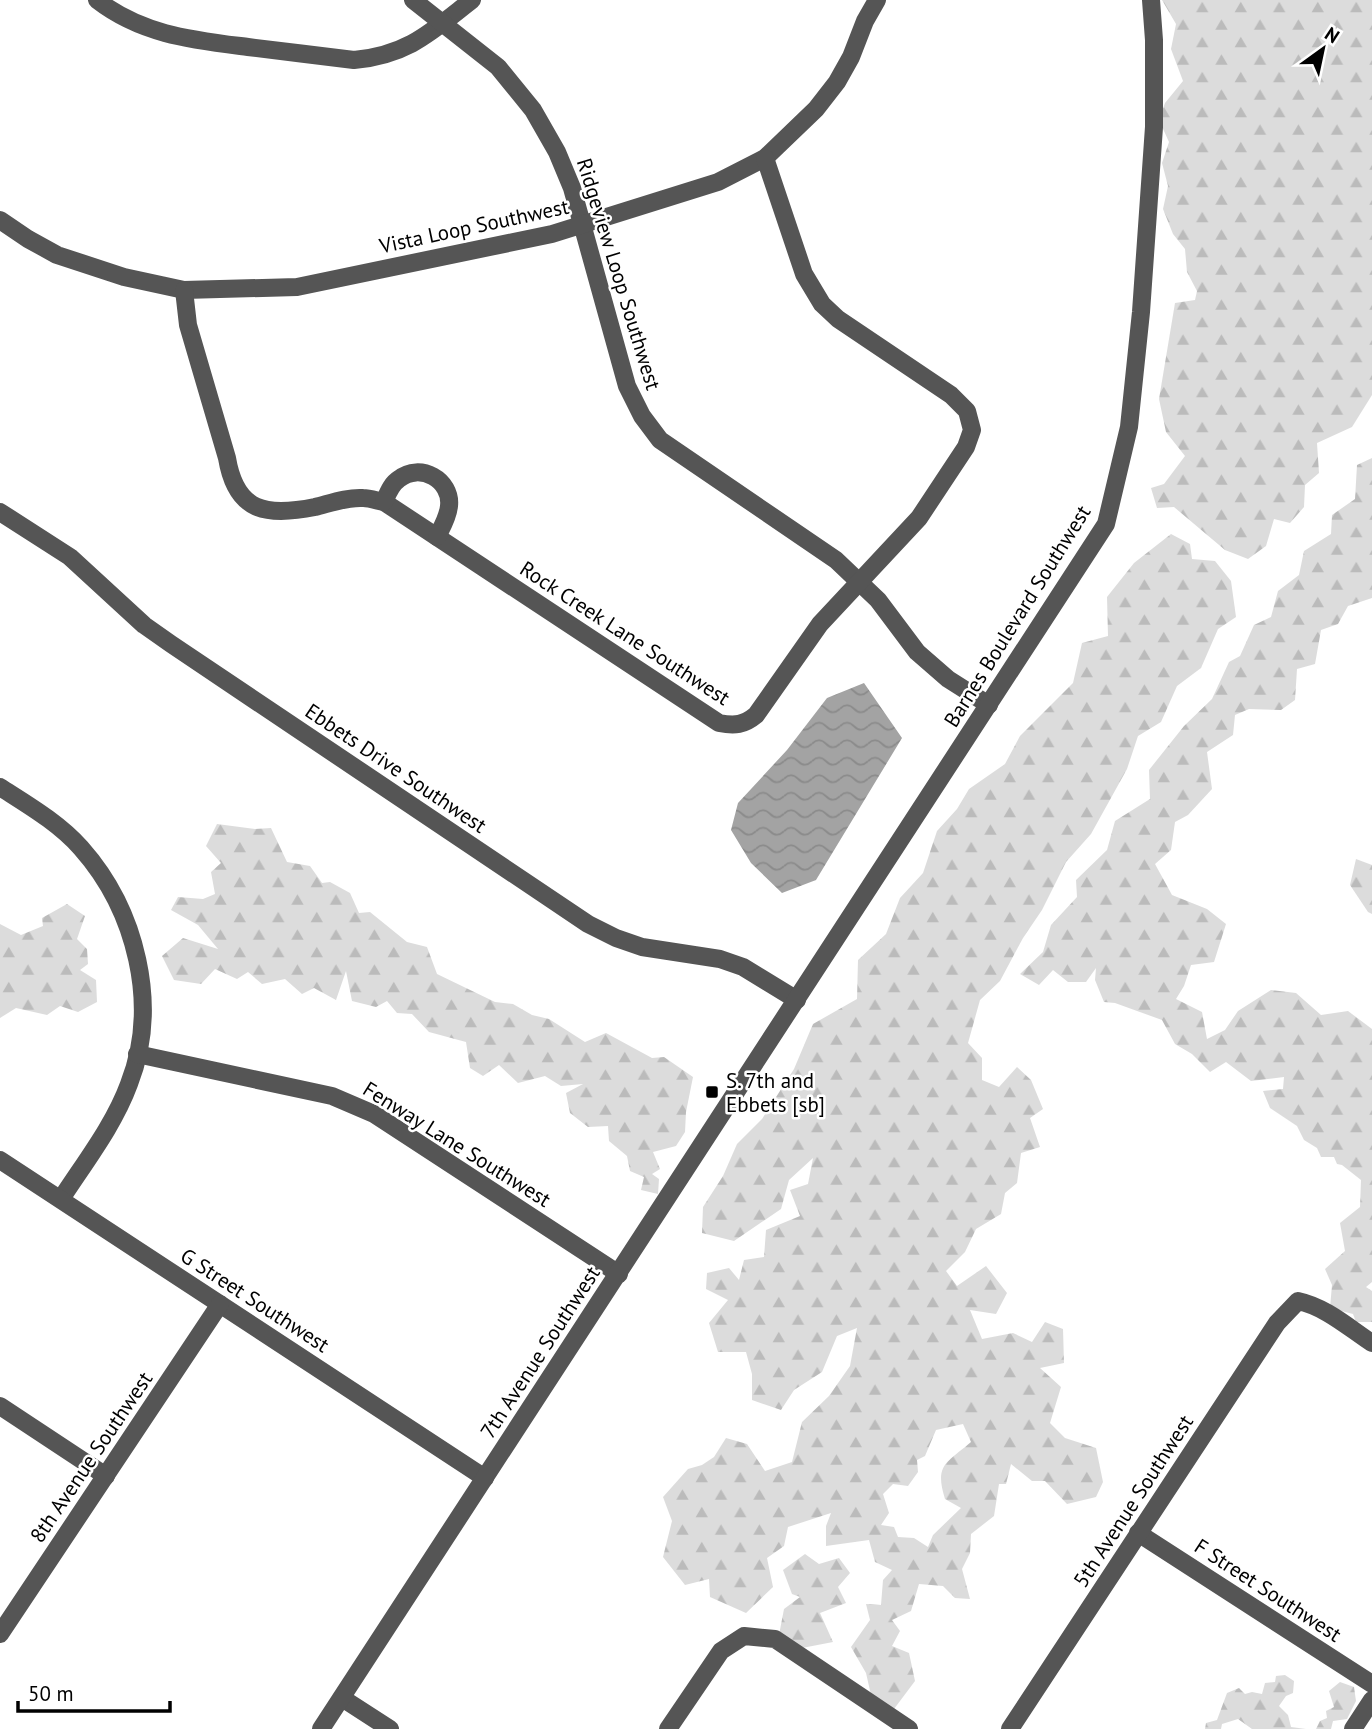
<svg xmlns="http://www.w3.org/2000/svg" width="1372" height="1729" font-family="'PT Sans',sans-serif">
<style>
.forest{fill:url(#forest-firs);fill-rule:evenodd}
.water{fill:url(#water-waves)}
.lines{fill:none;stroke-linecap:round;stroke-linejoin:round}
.minor{stroke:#555;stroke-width:18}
.poi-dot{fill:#000;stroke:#fff;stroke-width:2.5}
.labels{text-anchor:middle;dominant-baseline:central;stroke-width:5;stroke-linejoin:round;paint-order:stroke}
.street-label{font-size:21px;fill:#000;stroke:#fff}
.poi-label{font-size:21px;fill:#000;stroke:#fff;text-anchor:start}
</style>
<defs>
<pattern id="forest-firs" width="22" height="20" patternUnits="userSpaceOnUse" patternTransform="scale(1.75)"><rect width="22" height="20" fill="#dcdcdc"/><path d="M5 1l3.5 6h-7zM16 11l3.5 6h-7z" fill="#bbb"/></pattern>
<pattern id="water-waves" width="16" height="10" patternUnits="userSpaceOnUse" patternTransform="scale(1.75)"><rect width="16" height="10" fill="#a3a3a3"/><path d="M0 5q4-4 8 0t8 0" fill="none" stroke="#8b8b8b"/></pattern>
</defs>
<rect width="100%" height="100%" fill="#fff"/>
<g class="forest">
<polygon points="1162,0 1372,0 1372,395 1352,427 1317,443 1319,473 1305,485 1304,507 1290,523 1274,519 1266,546 1248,559 1225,550 1174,507 1157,508 1151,488 1164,484 1185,456 1166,432 1159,399 1175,303 1195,300 1197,291 1187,272 1185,249 1173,234 1163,209 1168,186 1162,163 1169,142 1159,120 1165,103 1183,81 1171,49 1176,24"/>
<polygon points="1372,458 1372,598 1348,606 1338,624 1321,630 1315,664 1297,669 1295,700 1281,710 1249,709 1235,715 1233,735 1207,752 1212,789 1188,815 1175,822 1171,850 1155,864 1172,895 1207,909 1226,924 1214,962 1191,965 1184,986 1176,999 1202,1012 1207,1039 1225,1030 1238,1011 1271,990 1296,993 1321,1015 1348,1011 1372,1029 1372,1282 1366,1287 1372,1291 1372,1322 1356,1322 1353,1314 1330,1308 1332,1285 1325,1269 1345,1251 1340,1223 1360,1207 1361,1180 1342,1165 1337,1164 1334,1157 1321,1157 1317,1148 1304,1140 1297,1126 1270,1108 1263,1091 1283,1089 1284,1077 1251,1081 1226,1062 1210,1072 1192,1054 1175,1044 1162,1020 1115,1003 1104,1002 1095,980 1096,968 1086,982 1068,982 1053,970 1039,985 1020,974 1043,952 1051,925 1077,897 1076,880 1107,850 1115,821 1150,799 1149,770 1184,726 1212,699 1229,662 1240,656 1254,625 1271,617 1278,591 1299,575 1304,551 1331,534 1332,515 1355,499 1357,465"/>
<path d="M 1171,534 L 1190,544 L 1192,559 L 1215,561 L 1231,581 L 1236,617 L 1218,629 L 1201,668 L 1177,686 L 1161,722 L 1138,736 L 1127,769 L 1091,834 L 1066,862 L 1042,910 L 1023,938 L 1000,981 L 980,1000 L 968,1043 L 982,1058 L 982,1080 L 999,1087 L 1017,1067 L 1031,1080 L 1043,1109 L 1030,1118 L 1040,1147 L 1021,1153 L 1017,1183 L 1005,1193 L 1001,1214 L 976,1229 L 965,1252 L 946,1271 L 957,1286 L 986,1266 L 1007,1293 L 996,1314 L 970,1310 L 982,1339 L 1013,1333 L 1032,1342 L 1045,1322 L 1063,1329 L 1064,1363 L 1040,1368 L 1061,1387 L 1050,1423 L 1065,1438 L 1096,1448 L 1103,1482 L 1096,1497 L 1067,1504 L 1045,1481 L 1032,1481 L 1011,1464 L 1006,1484 L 999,1484 L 994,1516 L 971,1534 L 970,1553 L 962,1569 L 970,1599 L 955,1598 L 943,1586 L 919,1584 L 911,1611 L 892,1620 L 900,1631 L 892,1646 L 909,1653 L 915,1681 L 894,1709 L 871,1695 L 866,1673 L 851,1647 L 870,1620 L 866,1604 L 881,1605 L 883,1580 L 892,1570 L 875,1562 L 869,1540 L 826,1546 L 826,1526 L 831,1513 L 788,1527 L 784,1546 L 767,1558 L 773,1587 L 746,1613 L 710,1597 L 709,1579 L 685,1585 L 663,1557 L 672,1521 L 663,1497 L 688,1469 L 702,1465 L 714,1457 L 726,1438 L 747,1444 L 765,1471 L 792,1462 L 802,1422 L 829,1396 L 850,1366 L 857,1328 L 837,1336 L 822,1372 L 794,1390 L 781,1410 L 752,1400 L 752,1374 L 746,1352 L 718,1352 L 709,1323 L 728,1300 L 706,1289 L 707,1273 L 729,1268 L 739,1280 L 744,1260 L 764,1257 L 766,1230 L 800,1216 L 790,1190 L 808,1184 L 813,1158 L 789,1180 L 781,1209 L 734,1241 L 702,1233 L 703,1207 L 723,1176 L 737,1144 L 762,1119 L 794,1069 L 813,1024 L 857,999 L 858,960 L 886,934 L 900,898 L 923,873 L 937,831 L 957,809 L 969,789 L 1005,764 L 1020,736 L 1073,683 L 1082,643 L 1108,636 L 1107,597 L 1134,563 ZM 963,1424 L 971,1442 C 947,1463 934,1464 945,1499 L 961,1508 L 933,1535 L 928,1547 L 914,1538 L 898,1537 L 894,1527 L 881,1525 L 889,1513 L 883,1494 L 893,1484 L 908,1486 L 918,1472 L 917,1460 L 925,1456 L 936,1430 Z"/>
<polygon points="217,824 255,829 271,828 287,862 310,866 322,883 330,882 350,893 359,913 370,912 407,942 427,947 437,974 495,1002 513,1004 532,1015 549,1019 585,1042 606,1033 652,1058 664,1057 693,1077 686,1112 685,1132 676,1146 653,1152 660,1169 652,1174 659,1179 658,1194 641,1190 644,1177 630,1171 627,1156 609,1141 608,1126 588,1127 570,1113 566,1093 583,1084 561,1086 545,1076 518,1083 499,1065 483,1076 470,1068 466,1042 429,1032 412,1014 397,1013 387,1001 376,1007 352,1001 346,971 336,1000 314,988 302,994 285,979 262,984 248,972 237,979 215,969 201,984 174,980 162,956 183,938 218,949 198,925 171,910 178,897 203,899 215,894 211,872 221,863 206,846"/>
<polygon points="1356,859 1372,865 1372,914 1368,912 1350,885"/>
<polygon points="67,904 85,916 77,939 87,949 88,964 80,970 96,980 97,1002 78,1012 60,1006 47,1015 16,1008 0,1018 0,924 21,935 43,926 42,918"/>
<polygon points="805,1554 819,1564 839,1558 850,1573 838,1587 846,1603 820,1613 833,1642 802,1648 779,1635 784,1609 800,1597 792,1594 783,1570"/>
<polygon points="1285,1675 1294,1681 1293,1693 1286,1696 1279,1706 1288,1715 1291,1727 1306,1729 1252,1729 1238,1719 1222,1724 1221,1729 1205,1729 1206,1723 1217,1720 1227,1693 1239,1688 1245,1694 1252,1692 1262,1694 1265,1683 1275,1682 1276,1676"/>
<polygon points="1340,1682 1354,1687 1356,1701 1347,1719 1333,1721 1331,1729 1316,1729 1320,1721 1327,1718 1326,1711 1334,1707 1329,1691"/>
</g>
<polygon class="water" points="864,683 902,738 816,880 782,893 751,863 731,830 738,803 787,750 827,698"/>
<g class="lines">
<g class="minor">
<path d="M 97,0 C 142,35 193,40 248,47 C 283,51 319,56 354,60 C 408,55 431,32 472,0"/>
<polyline points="413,0 498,67 533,110 557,152 572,188 627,386 642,416 660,440 836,560 878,600 917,652 948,679 989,705"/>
<polyline points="0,220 28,239 57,255 124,277 184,290 297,287 552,234 718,182 765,158 816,109 837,82 851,57 865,21 877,0"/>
<path d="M 184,290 L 188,325 L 227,458 C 236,512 266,517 315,507 C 331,503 347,497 363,498 C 370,498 378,501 384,502 L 719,723 C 735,726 744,725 756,715 L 820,624 L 919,518 L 966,447 L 972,430 L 967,411 L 951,395 L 838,319 L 822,304 L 804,274 L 765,158"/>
<path d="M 384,502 C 388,493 391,484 399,479 C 420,462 452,480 449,506 C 448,517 442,527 437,537"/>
<polyline points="0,512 70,557 144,625 171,644 588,924 616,938 642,947 720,959 743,967 797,1000"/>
<path d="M 0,787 C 28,805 59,823 81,848 C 136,910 160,1005 129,1084 C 114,1125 85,1162 61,1199"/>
<polyline points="137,1054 332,1096 374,1114 619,1274"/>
<polyline points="0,1160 485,1478"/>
<polyline points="0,1406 106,1476"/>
<polyline points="1138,1533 1372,1684"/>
<polyline points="0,1634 220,1304"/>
<polyline points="342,1698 390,1729"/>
<polyline points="321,1729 1106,524 1129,427 1141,312 1154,127 1154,40 1151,0"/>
<polyline points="668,1729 721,1651 744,1636 775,1639 909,1729"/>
<path d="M 1010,1729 L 1277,1323 L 1298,1301 C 1326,1307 1349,1328 1372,1343"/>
<polyline points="1353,1729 1372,1700"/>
</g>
</g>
<rect class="poi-dot" x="705" y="1085" width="14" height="14" rx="3.5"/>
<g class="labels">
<g class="street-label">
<text transform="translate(474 226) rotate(-12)">Vista Loop Southwest</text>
<text transform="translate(619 274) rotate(73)">Ridgeview Loop Southwest</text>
<text transform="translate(1017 616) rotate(-58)">Barnes Boulevard Southwest</text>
<text transform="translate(625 633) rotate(33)">Rock Creek Lane Southwest</text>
<text transform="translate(396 768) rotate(34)">Ebbets Drive Southwest</text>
<text transform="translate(457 1144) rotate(32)">Fenway Lane Southwest</text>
<text transform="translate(255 1300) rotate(33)">G Street Southwest</text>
<text transform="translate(540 1352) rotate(-57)">7th Avenue Southwest</text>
<text transform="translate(91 1457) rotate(-56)">8th Avenue Southwest</text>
<text transform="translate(1133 1501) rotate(-57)">5th Avenue Southwest</text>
<text transform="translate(1268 1590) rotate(33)">F Street Southwest</text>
</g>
<g class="poi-label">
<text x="726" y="1080">S. 7th and<tspan x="726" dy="24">Ebbets [sb]</tspan></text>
</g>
</g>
<g transform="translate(1323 49) rotate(33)" stroke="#ffffff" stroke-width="5" paint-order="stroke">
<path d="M0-5L12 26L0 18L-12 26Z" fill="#000000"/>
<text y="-10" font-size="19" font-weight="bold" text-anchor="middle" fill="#000000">N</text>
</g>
<path d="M18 1701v10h152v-10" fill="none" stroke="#000000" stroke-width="3.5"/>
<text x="28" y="1701" font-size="21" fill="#000000" stroke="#ffffff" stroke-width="5" paint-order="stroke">50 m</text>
</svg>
